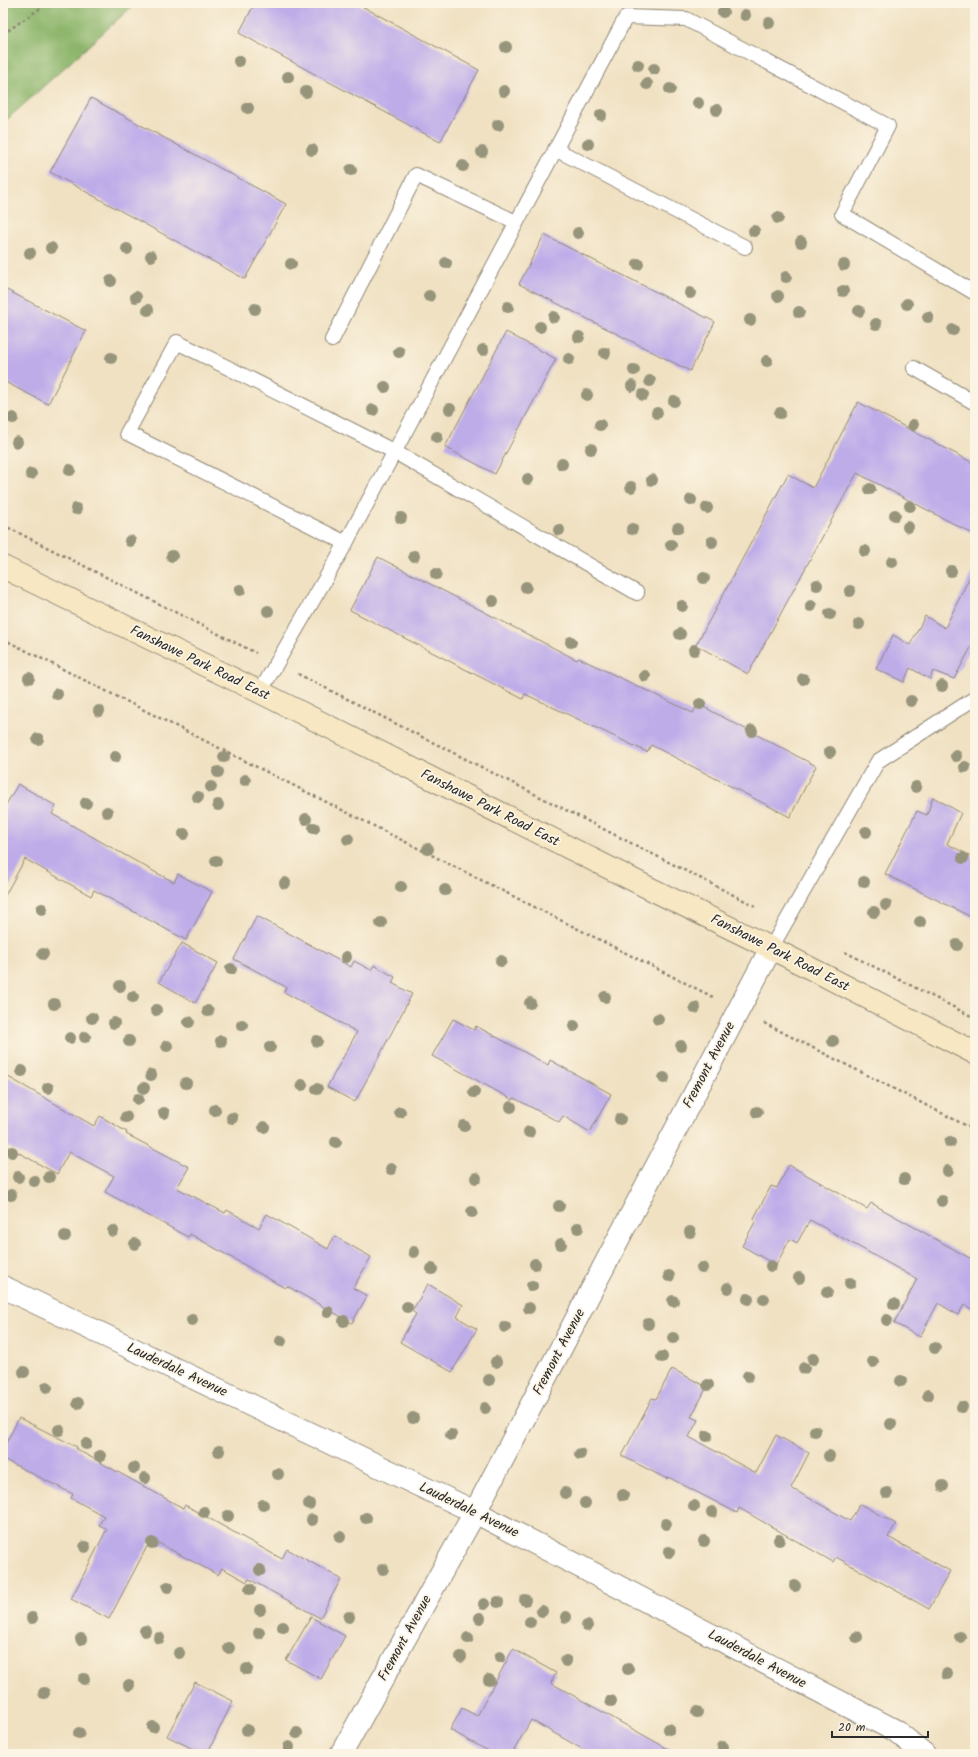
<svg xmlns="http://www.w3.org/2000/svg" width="978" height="1757" font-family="Kalam,sans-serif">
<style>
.forest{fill:#8cb56b;stroke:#5c704b}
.building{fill:#beace9}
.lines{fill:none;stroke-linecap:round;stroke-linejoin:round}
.service-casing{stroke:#8e8676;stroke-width:16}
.minor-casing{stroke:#8e8676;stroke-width:24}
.secondary-casing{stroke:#8e8676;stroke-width:24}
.path{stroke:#8e8676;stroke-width:2.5;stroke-dasharray:3 3;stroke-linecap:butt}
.service{stroke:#fff;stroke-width:14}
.minor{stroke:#fff;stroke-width:22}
.secondary{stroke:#f7e8c3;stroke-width:22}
.tree{fill:#96947a}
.labels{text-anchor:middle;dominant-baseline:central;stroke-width:3.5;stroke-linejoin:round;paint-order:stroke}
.street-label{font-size:14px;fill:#2b2b2b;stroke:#fcf5e5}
</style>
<rect width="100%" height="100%" fill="#fcf5e5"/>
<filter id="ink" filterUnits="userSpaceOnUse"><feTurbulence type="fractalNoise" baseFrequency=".025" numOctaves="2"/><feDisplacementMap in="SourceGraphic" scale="8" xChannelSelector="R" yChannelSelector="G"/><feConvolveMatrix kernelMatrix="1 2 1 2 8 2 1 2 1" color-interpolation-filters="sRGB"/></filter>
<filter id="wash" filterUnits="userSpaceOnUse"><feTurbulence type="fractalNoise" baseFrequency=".012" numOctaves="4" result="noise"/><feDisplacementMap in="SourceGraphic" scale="16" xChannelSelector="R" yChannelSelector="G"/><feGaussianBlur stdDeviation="0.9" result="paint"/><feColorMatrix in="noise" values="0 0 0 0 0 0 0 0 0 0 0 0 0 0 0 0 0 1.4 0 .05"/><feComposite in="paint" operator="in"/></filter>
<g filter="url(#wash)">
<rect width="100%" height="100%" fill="#f0e1c2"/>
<polygon class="forest" points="3,3 136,3 3,123"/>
<g id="blocks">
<g class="building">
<polygon points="255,3 356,3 479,70 440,142 239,33"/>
<polygon points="91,98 286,204 245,279 50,172"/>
<polygon points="544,235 715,322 690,371 519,284"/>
<polygon points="3,288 86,331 48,404 3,381"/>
<polygon points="506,332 556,359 495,474 445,447"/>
<polygon points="858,402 975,464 975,535 857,473 748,674 696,645 788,474 813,488"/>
<polygon points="378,557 577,660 579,658 693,713 698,704 816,766 790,817 651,745 647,752 525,694 523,699 350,610"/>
<polygon points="975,566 975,640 954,679 933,671 930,679 910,668 904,682 876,669 893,635 910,645 925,616 945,628"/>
<polygon points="18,784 56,806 52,814 153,871 174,882 178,874 212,892 186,940 94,890 91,896 25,859 3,899 3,810"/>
<polygon points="933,797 961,813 947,844 975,858 975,919 885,874 917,811 927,815"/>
<polygon points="257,916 351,967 354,961 371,970 374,965 395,977 392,983 412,994 355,1102 327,1087 357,1032 284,992 286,987 234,959"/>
<polygon points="182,943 218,963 195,1003 159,982"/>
<polygon points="453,1019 474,1030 476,1026 548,1065 550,1060 611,1094 590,1132 563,1116 559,1122 514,1098 513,1100 432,1056"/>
<polygon points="3,1074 94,1126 100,1116 127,1132 126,1134 189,1167 177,1188 225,1213 227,1210 259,1228 267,1214 328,1249 334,1236 371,1257 353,1288 367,1296 352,1323 287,1286 285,1288 190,1234 188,1237 105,1192 114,1176 69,1152 57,1174 3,1144"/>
<polygon points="789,1165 867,1209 871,1203 975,1261 975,1311 964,1305 958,1315 938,1303 920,1337 894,1323 917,1279 810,1220 797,1243 790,1239 776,1265 742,1246 755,1222 754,1218 771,1186 777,1188"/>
<polygon points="428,1284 463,1305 457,1317 477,1329 452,1372 400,1342 416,1314 412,1311"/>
<polygon points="672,1369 707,1387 691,1417 698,1420 689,1437 756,1473 776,1435 809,1453 791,1488 850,1521 860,1504 896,1524 888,1537 950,1571 929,1609 836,1557 833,1562 739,1508 737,1513 668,1477 667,1479 622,1456 652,1398 656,1399"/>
<polygon points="19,1418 77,1447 76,1449 183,1508 185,1505 282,1559 287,1549 341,1579 320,1618 249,1579 247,1582 222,1568 218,1575 151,1539 109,1619 71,1599 107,1529 99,1525 104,1516 71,1498 73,1494 3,1459 3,1449"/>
<polygon points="311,1617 345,1636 321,1679 286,1660"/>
<polygon points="513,1649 556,1673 551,1683 677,1754 591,1754 531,1720 512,1754 494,1754 450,1730 462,1708 477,1716"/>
<polygon points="195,1682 233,1701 207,1754 203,1754 167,1736"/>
</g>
</g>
</g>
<g filter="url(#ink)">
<use href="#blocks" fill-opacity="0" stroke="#8e8676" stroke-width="1"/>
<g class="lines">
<g class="service-casing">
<g id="service">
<polyline points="555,149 745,247"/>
<polyline points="332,340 416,175 516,222"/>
<polyline points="914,368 975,403"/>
<polyline points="346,543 127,433 177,342 395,452 637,593"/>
<polyline points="260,692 346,543 626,17 686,19 888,126 842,214 975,293"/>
<polyline points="771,948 878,761 975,698"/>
</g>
</g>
<g class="minor-casing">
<g id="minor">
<polyline points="3,1287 475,1512 896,1731 924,1754"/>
<polyline points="341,1754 475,1512 771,948"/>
</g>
</g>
<g class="secondary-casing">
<polyline id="secondary" points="3,567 260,692 651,889 771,948 975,1053"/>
</g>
<g class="path">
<polyline points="3,34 48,3"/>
<polyline points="3,525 256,653"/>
<polyline points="3,639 713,997"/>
<polyline points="298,674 757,907"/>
<polyline points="845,952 975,1018"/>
<polyline points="764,1023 975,1130"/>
</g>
<use href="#service" class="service"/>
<use href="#minor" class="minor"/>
<use href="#secondary" class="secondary"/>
</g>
<g class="tree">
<circle cx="723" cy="12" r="6"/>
<circle cx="745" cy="15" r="6"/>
<circle cx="769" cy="23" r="6"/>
<circle cx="506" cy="47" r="6"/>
<circle cx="239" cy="61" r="6"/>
<circle cx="638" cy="65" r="6"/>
<circle cx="654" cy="69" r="6"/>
<circle cx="288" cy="77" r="6"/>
<circle cx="647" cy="84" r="6"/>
<circle cx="670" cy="89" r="6"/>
<circle cx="504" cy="91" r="6"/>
<circle cx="306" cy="92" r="6"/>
<circle cx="698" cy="103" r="6"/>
<circle cx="248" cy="108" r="6"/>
<circle cx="717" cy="110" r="6"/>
<circle cx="601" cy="115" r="6"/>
<circle cx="498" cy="125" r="6"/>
<circle cx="588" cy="144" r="6"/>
<circle cx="312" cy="150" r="6"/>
<circle cx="482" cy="152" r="6"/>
<circle cx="463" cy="166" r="6"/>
<circle cx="351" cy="170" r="6"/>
<circle cx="778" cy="218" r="6"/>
<circle cx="754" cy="231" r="6"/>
<circle cx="578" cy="233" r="6"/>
<circle cx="801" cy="242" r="6"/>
<circle cx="51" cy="248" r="6"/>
<circle cx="127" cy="249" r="6"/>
<circle cx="30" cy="253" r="6"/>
<circle cx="151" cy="256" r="6"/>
<circle cx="446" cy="263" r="6"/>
<circle cx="291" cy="264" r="6"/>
<circle cx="638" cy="264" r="6"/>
<circle cx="844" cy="265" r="6"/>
<circle cx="786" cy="277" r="6"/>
<circle cx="111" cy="281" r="6"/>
<circle cx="843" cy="291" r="6"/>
<circle cx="690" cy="293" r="6"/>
<circle cx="429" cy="296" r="6"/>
<circle cx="778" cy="296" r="6"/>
<circle cx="136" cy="297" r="6"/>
<circle cx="907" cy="304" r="6"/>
<circle cx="508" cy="307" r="6"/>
<circle cx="255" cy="309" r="6"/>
<circle cx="148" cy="310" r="6"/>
<circle cx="859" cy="311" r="6"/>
<circle cx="799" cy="312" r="6"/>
<circle cx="554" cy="317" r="6"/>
<circle cx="928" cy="317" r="6"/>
<circle cx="750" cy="320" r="6"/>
<circle cx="876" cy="324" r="6"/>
<circle cx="540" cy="327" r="6"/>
<circle cx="953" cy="330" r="6"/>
<circle cx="579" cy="337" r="6"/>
<circle cx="483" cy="350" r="6"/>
<circle cx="399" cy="352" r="6"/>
<circle cx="605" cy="353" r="6"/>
<circle cx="111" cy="358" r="6"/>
<circle cx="569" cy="359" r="6"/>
<circle cx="767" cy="361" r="6"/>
<circle cx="634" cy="370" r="6"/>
<circle cx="650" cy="381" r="6"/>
<circle cx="632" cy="386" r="6"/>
<circle cx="385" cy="387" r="6"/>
<circle cx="587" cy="395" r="6"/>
<circle cx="643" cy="395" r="6"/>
<circle cx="674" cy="401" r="6"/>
<circle cx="450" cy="409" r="6"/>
<circle cx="373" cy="410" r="6"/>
<circle cx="657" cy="413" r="6"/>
<circle cx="780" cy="413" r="6"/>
<circle cx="13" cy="418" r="6"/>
<circle cx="600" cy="425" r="6"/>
<circle cx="913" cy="425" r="6"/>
<circle cx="437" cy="437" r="6"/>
<circle cx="17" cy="442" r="6"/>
<circle cx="591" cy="449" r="6"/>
<circle cx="562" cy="464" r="6"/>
<circle cx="70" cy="470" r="6"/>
<circle cx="31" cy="474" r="6"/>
<circle cx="528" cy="479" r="6"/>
<circle cx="652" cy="480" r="6"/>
<circle cx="631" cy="487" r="6"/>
<circle cx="870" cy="489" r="6"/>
<circle cx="691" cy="500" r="6"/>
<circle cx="910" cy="506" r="6"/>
<circle cx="707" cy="508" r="6"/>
<circle cx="76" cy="509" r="6"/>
<circle cx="895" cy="515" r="6"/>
<circle cx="401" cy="518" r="6"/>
<circle cx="908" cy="527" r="6"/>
<circle cx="678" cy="528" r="6"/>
<circle cx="632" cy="529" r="6"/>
<circle cx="559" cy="530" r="6"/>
<circle cx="130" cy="541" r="6"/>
<circle cx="712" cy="542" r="6"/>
<circle cx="671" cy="545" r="6"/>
<circle cx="865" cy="551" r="6"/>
<circle cx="172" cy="556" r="6"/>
<circle cx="414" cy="556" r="6"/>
<circle cx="892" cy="562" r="6"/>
<circle cx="951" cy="571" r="6"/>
<circle cx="436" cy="574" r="6"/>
<circle cx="704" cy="578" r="6"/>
<circle cx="817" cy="585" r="6"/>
<circle cx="526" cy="587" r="6"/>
<circle cx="240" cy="590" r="6"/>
<circle cx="850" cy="591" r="6"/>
<circle cx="493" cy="601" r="6"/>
<circle cx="682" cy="606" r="6"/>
<circle cx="811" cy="606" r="6"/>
<circle cx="268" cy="611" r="6"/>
<circle cx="830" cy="614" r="6"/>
<circle cx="859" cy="624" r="6"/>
<circle cx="680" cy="634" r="6"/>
<circle cx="571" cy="642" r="6"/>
<circle cx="694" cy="650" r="6"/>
<circle cx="645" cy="676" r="6"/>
<circle cx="29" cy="678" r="6"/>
<circle cx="803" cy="679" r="6"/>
<circle cx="942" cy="686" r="6"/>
<circle cx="57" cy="694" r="6"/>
<circle cx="911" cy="701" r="6"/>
<circle cx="700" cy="704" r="6"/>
<circle cx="99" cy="711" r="6"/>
<circle cx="752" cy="731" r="6"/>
<circle cx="38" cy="739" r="6"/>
<circle cx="830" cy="752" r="6"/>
<circle cx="956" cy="756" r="6"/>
<circle cx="115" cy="757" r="6"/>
<circle cx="224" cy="757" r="6"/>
<circle cx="965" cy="767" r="6"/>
<circle cx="218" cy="772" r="6"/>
<circle cx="245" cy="780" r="6"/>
<circle cx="211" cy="787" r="6"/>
<circle cx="916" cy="787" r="6"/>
<circle cx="198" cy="797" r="6"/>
<circle cx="86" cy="803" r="6"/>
<circle cx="218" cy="805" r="6"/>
<circle cx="107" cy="812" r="6"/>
<circle cx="306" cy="819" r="6"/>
<circle cx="314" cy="828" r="6"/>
<circle cx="866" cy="832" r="6"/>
<circle cx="184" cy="834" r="6"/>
<circle cx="348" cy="839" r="6"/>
<circle cx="428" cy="849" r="6"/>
<circle cx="963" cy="858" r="6"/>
<circle cx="216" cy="861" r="6"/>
<circle cx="864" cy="882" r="6"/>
<circle cx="285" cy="883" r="6"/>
<circle cx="401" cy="887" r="6"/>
<circle cx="445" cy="890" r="6"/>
<circle cx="886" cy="905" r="6"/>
<circle cx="42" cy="909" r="6"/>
<circle cx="874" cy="912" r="6"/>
<circle cx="920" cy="922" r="6"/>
<circle cx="381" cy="923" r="6"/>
<circle cx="957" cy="945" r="6"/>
<circle cx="43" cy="954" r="6"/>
<circle cx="346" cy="957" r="6"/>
<circle cx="501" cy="961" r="6"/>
<circle cx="231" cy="969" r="6"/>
<circle cx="120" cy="986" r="6"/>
<circle cx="133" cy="997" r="6"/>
<circle cx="605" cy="997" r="6"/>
<circle cx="530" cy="1003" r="6"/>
<circle cx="54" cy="1004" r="6"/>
<circle cx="695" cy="1008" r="6"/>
<circle cx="156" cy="1010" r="6"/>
<circle cx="208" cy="1011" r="6"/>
<circle cx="92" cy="1018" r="6"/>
<circle cx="658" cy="1019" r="6"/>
<circle cx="189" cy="1022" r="6"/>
<circle cx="114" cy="1023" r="6"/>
<circle cx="242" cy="1025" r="6"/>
<circle cx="574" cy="1026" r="6"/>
<circle cx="85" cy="1037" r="6"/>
<circle cx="70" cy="1038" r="6"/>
<circle cx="129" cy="1041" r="6"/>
<circle cx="221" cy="1041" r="6"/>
<circle cx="317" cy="1041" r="6"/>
<circle cx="833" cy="1041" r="6"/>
<circle cx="167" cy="1046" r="6"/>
<circle cx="681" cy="1046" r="6"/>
<circle cx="270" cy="1047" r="6"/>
<circle cx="22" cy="1071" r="6"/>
<circle cx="151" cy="1075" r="6"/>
<circle cx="664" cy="1078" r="6"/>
<circle cx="186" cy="1083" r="6"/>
<circle cx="302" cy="1085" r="6"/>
<circle cx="48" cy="1088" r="6"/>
<circle cx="144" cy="1088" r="6"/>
<circle cx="317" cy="1089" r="6"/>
<circle cx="474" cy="1092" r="6"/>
<circle cx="138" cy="1099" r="6"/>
<circle cx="511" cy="1107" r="6"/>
<circle cx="215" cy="1110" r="6"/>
<circle cx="400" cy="1112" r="6"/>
<circle cx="757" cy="1112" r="6"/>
<circle cx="164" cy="1113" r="6"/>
<circle cx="126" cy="1117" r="6"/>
<circle cx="232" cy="1118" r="6"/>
<circle cx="620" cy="1119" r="6"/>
<circle cx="464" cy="1126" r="6"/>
<circle cx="264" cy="1127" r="6"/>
<circle cx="529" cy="1132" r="6"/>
<circle cx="336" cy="1142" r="6"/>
<circle cx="950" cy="1142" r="6"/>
<circle cx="12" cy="1152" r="6"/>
<circle cx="391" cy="1169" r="6"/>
<circle cx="948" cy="1171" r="6"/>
<circle cx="18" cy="1177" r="6"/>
<circle cx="49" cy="1177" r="6"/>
<circle cx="476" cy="1178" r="6"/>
<circle cx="904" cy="1179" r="6"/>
<circle cx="34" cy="1181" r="6"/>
<circle cx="11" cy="1195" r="6"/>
<circle cx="942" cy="1201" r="6"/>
<circle cx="559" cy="1206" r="6"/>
<circle cx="472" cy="1212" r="6"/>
<circle cx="578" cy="1228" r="6"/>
<circle cx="113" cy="1231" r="6"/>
<circle cx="690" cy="1232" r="6"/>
<circle cx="65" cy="1236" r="6"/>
<circle cx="135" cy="1244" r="6"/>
<circle cx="561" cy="1244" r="6"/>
<circle cx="414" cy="1252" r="6"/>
<circle cx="535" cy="1264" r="6"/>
<circle cx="771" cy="1266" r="6"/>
<circle cx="702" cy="1268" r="6"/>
<circle cx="432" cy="1269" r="6"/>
<circle cx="669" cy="1276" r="6"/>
<circle cx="799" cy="1278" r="6"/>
<circle cx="850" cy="1283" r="6"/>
<circle cx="532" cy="1286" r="6"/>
<circle cx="728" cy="1288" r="6"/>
<circle cx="827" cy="1292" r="6"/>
<circle cx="748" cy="1299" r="6"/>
<circle cx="764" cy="1299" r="6"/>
<circle cx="673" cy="1301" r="6"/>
<circle cx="894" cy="1304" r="6"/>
<circle cx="407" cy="1307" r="6"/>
<circle cx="529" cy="1308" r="6"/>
<circle cx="328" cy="1312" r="6"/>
<circle cx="192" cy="1320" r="6"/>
<circle cx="887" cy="1320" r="6"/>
<circle cx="344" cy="1321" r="6"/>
<circle cx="648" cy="1324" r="6"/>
<circle cx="505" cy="1327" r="6"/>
<circle cx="673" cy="1338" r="6"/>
<circle cx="281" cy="1341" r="6"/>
<circle cx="935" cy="1348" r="6"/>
<circle cx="662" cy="1357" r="6"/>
<circle cx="813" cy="1359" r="6"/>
<circle cx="496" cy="1362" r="6"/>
<circle cx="873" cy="1362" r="6"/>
<circle cx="804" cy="1368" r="6"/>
<circle cx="24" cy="1372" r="6"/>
<circle cx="748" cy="1376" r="6"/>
<circle cx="489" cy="1380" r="6"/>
<circle cx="901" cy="1381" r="6"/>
<circle cx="708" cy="1385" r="6"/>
<circle cx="47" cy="1387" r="6"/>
<circle cx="928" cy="1395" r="6"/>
<circle cx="78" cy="1403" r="6"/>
<circle cx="962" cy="1407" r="6"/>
<circle cx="485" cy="1408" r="6"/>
<circle cx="413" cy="1418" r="6"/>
<circle cx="891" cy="1424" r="6"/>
<circle cx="59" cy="1430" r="6"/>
<circle cx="815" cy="1431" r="6"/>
<circle cx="451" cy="1435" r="6"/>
<circle cx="707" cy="1436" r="6"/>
<circle cx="86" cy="1444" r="6"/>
<circle cx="219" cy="1451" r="6"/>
<circle cx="580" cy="1454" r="6"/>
<circle cx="100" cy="1456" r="6"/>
<circle cx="829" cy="1456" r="6"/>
<circle cx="134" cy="1468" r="6"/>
<circle cx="278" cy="1474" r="6"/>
<circle cx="145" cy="1478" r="6"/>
<circle cx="943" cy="1486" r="6"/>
<circle cx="565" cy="1493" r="6"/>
<circle cx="887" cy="1493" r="6"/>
<circle cx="623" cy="1495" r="6"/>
<circle cx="585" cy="1503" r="6"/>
<circle cx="309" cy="1504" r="6"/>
<circle cx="263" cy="1505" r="6"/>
<circle cx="694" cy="1506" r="6"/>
<circle cx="204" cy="1512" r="6"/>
<circle cx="712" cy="1512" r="6"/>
<circle cx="228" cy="1516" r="6"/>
<circle cx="366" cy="1518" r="6"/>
<circle cx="312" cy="1520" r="6"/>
<circle cx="666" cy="1524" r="6"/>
<circle cx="340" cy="1537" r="6"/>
<circle cx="779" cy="1540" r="6"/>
<circle cx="704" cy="1541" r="6"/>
<circle cx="152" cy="1543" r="6"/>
<circle cx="85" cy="1547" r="6"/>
<circle cx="669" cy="1552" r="6"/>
<circle cx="383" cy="1569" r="6"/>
<circle cx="260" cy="1570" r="6"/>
<circle cx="795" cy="1586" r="6"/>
<circle cx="168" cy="1587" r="6"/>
<circle cx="250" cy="1589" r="6"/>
<circle cx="525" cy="1600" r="6"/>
<circle cx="498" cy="1602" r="6"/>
<circle cx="484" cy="1604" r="6"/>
<circle cx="260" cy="1610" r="6"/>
<circle cx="542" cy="1611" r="6"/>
<circle cx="349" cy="1617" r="6"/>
<circle cx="566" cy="1617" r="6"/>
<circle cx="32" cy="1618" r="6"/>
<circle cx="480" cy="1618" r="6"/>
<circle cx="530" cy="1622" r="6"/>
<circle cx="587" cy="1626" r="6"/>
<circle cx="283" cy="1627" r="6"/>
<circle cx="145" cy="1631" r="6"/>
<circle cx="259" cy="1633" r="6"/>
<circle cx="857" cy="1637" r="6"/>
<circle cx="960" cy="1637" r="6"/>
<circle cx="159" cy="1638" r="6"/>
<circle cx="468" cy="1638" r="6"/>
<circle cx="81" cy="1639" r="6"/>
<circle cx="229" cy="1648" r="6"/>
<circle cx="179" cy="1653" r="6"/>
<circle cx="461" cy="1657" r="6"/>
<circle cx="500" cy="1657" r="6"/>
<circle cx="566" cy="1661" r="6"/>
<circle cx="247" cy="1669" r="6"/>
<circle cx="628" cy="1669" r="6"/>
<circle cx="947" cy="1674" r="6"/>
<circle cx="84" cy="1679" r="6"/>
<circle cx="489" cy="1680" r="6"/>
<circle cx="129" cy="1685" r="6"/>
<circle cx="44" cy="1693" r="6"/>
<circle cx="611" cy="1701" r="6"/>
<circle cx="697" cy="1712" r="6"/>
<circle cx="153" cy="1727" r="6"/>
<circle cx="669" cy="1729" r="6"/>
<circle cx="247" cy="1730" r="6"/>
<circle cx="79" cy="1733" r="6"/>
<circle cx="297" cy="1733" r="6"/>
<circle cx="289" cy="1747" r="6"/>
<circle cx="723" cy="1747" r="6"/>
</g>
</g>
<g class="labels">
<g class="street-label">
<text transform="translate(200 663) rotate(26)">Fanshawe Park Road East</text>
<text transform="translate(490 808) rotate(27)">Fanshawe Park Road East</text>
<text transform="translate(780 953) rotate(27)">Fanshawe Park Road East</text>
<text transform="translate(709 1065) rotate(-62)">Fremont Avenue</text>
<text transform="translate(559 1352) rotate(-62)">Fremont Avenue</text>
<text transform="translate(177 1370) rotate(25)">Lauderdale Avenue</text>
<text transform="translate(469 1510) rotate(26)">Lauderdale Avenue</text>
<text transform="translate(405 1638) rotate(-61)">Fremont Avenue</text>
<text transform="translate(757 1659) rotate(28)">Lauderdale Avenue</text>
</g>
</g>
<rect width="978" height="1757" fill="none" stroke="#fcf5e5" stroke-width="16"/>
<path d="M832 1731v6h96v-6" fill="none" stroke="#2b2b2b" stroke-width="2"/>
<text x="838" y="1731" font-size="12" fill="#2b2b2b" stroke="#fcf5e5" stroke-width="3" paint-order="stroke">20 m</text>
</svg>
